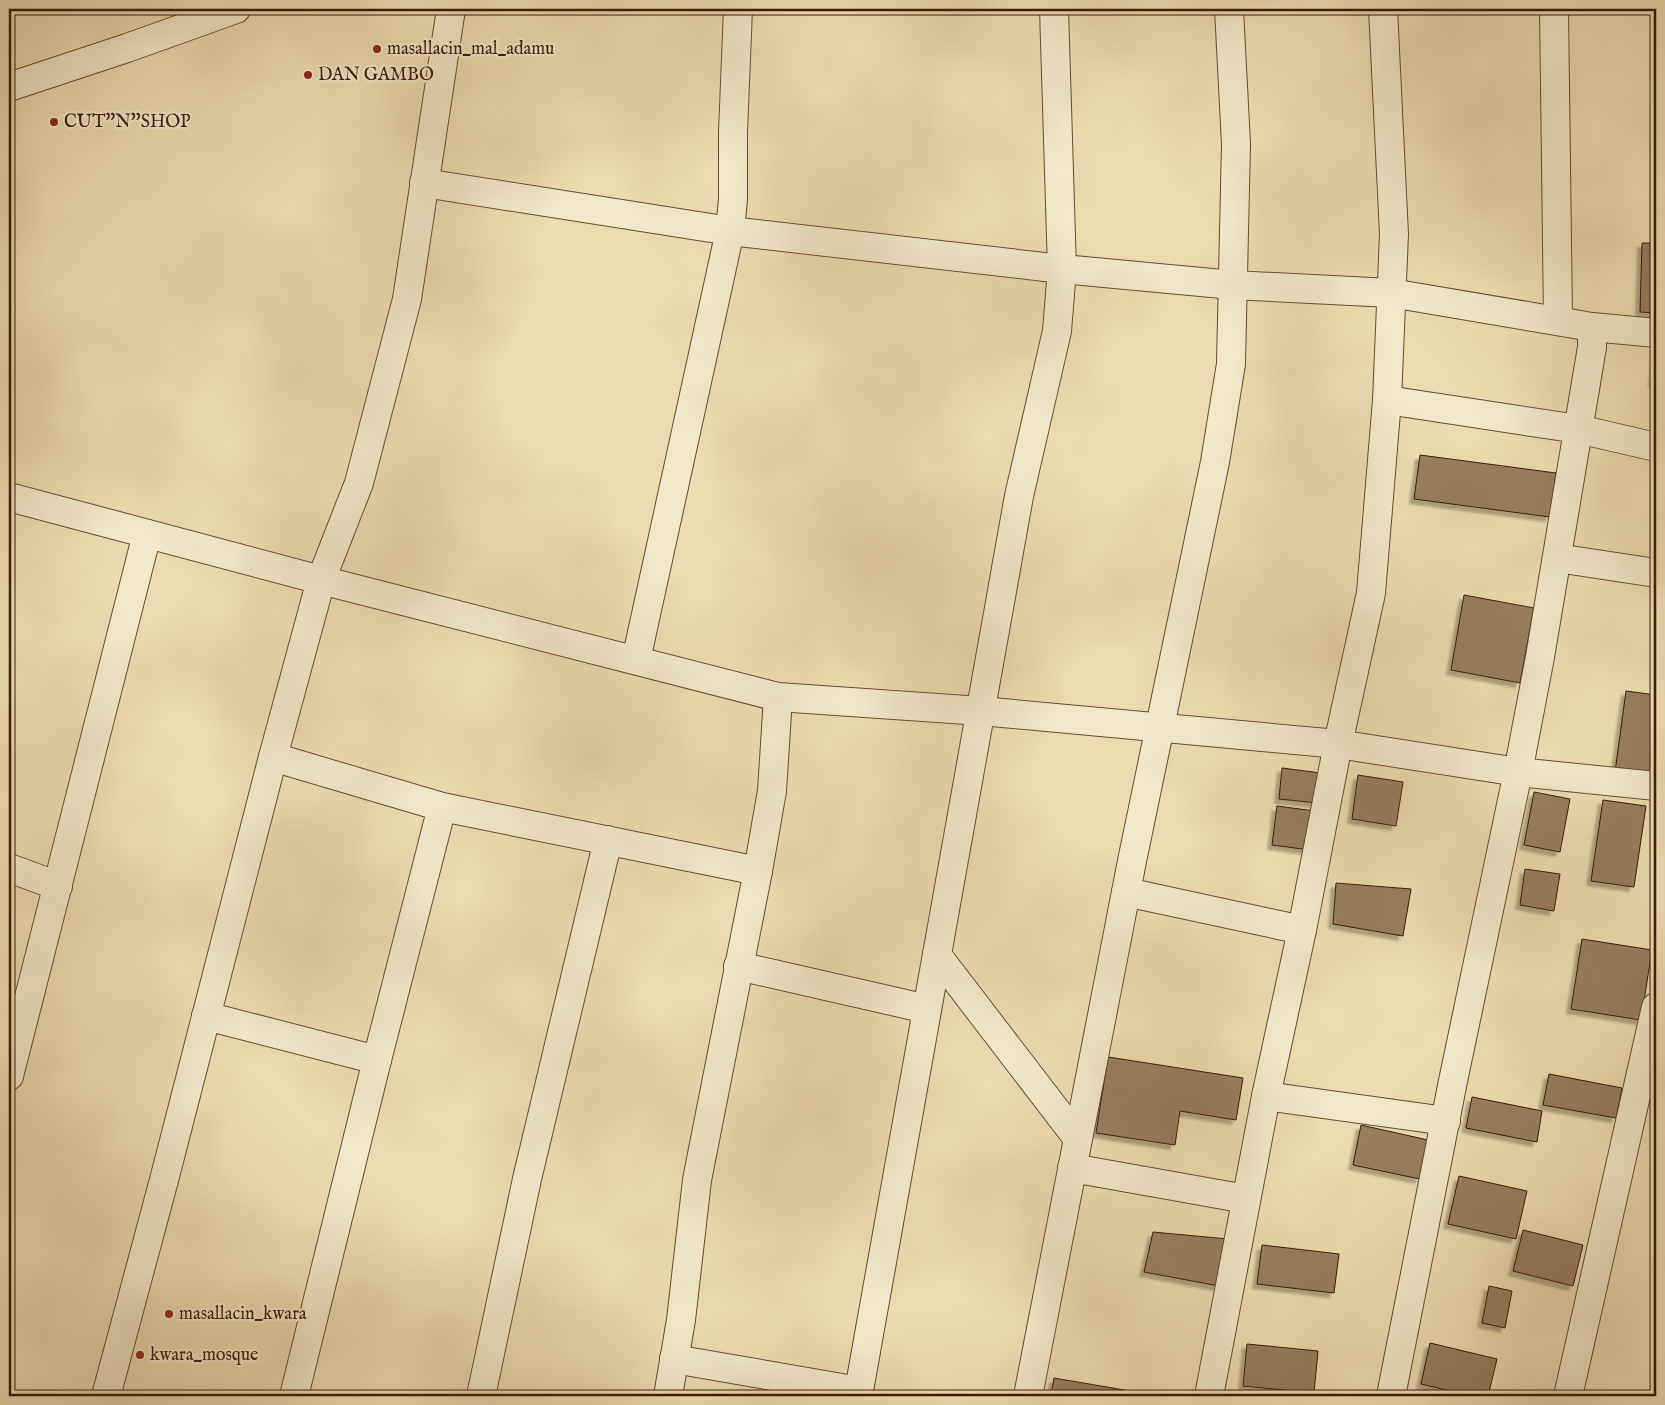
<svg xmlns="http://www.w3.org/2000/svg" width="1665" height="1405" font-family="'IM FELL English',serif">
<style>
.building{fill:#967f61;stroke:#3a1a0b;filter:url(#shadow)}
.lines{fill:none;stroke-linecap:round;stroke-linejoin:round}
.minor-casing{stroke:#664b34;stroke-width:30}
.tertiary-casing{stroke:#664b34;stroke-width:30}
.minor{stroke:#f2e9cc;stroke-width:28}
.tertiary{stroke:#f2e9cc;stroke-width:28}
.poi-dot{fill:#8f2418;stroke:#f2e9cc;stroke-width:2}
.labels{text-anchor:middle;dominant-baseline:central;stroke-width:4.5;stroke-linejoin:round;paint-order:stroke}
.poi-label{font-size:18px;fill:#3a1a0b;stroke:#f2e9cc;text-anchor:start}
</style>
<defs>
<filter id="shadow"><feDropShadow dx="-4.5" dy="4.5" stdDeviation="1" flood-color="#0004"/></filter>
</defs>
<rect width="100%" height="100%" fill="#ebddb1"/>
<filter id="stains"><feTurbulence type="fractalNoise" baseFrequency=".004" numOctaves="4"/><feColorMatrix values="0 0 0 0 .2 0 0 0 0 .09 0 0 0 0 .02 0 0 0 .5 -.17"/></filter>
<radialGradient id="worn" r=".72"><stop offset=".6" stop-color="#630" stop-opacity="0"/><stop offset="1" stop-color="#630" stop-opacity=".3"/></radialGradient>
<g class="building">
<polygon points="1642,243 1656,243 1656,313 1640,312"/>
<polygon points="1656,358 1656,383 1653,382"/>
<polygon points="1420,455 1556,473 1550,517 1414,499"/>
<polygon points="1464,595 1534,608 1520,683 1451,670"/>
<polygon points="1626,691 1656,695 1656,777 1615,772"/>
<polygon points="1282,768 1321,773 1318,803 1279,799"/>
<polygon points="1358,775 1403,782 1396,826 1352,819"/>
<polygon points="1534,792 1570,799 1560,852 1524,845"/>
<polygon points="1603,800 1646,806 1634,887 1591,881"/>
<polygon points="1277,806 1315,811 1310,850 1272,845"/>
<polygon points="1525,869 1560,874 1554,911 1520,905"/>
<polygon points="1336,883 1411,889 1403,936 1333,924"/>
<polygon points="1582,939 1652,950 1641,1020 1571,1009"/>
<polygon points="1108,1057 1243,1078 1236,1120 1180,1111 1175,1145 1096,1133"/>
<polygon points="1549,1074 1622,1088 1616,1118 1543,1105"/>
<polygon points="1472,1097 1542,1111 1537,1142 1466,1128"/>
<polygon points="1361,1125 1428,1140 1420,1179 1353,1165"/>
<polygon points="1459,1176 1527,1191 1516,1239 1448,1224"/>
<polygon points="1523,1230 1583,1245 1573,1286 1513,1271"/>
<polygon points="1153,1232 1228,1239 1219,1286 1144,1272"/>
<polygon points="1262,1245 1339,1254 1334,1293 1257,1284"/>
<polygon points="1489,1286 1512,1291 1505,1328 1482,1323"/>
<polygon points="1430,1343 1497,1359 1488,1396 1471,1396 1421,1384"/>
<polygon points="1247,1344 1318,1351 1314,1393 1243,1386"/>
<polygon points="1054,1378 1130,1391 1129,1396 1051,1396"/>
<polygon points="1424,1390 1452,1396 1423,1396"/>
</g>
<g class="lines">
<g class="minor-casing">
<g id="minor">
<polyline points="1554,9 1558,320"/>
<polyline points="424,183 730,231 1062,269 1233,285 1391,293 1592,327 1656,333"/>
<polyline points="1387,400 1578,429 1656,447"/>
<polyline points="9,497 321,580 778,697 981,711 1338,744 1518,772 1656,786"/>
<polyline points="1557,558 1656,573"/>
<polyline points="636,660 730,231 733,199 733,132 738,9"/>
<polyline points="273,757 442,807 758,871"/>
<polyline points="9,868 58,886"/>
<polyline points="1126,892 1302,930"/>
<polyline points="937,955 1078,1139"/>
<polyline points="738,966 927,1009"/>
<polyline points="206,1016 377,1060"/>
<polyline points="9,1076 147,534"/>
<polyline points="1266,1096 1446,1121"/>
<polyline points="1072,1168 1246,1199"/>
<polyline points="674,1359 859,1391"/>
<polyline points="106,1396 164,1180 273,757 321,580 359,483 407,299 451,9"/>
<polyline points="294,1396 377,1060 442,807"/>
<polyline points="481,1396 527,1179 608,840"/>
<polyline points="668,1396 681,1320 697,1180 758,871 772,791 778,697"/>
<polyline points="858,1396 1019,496 1057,331 1062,269 1054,9"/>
<polyline points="1028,1396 1132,861 1215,462 1231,364 1236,144 1229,9"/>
<polyline points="1209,1396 1266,1096 1302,930 1338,744 1371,593 1387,400 1394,234 1383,9"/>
<polyline points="1391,1396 1453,1081 1518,772 1540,657 1592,347 1592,327"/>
<polyline points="1568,1396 1656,1007"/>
</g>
</g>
<g class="tertiary-casing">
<polyline id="tertiary" points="9,87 127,48 236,9"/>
</g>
<use href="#minor" class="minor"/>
<use href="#tertiary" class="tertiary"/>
</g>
<g class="poi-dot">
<circle cx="377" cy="49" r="5"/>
<circle cx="308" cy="75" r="5"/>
<circle cx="54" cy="122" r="5"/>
<circle cx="169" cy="1314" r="5"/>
<circle cx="140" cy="1355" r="5"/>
</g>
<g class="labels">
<g class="poi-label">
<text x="387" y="49">masallacin_mal_adamu</text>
<text x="318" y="75">DAN GAMBO</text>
<text x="64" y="122">CUT''N''SHOP</text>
<text x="179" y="1314">masallacin_kwara</text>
<text x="150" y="1355">kwara_mosque</text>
</g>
</g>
<rect width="1665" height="1405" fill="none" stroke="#ebddb1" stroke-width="30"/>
<rect x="10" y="10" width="1645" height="1385" fill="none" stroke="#3a1a0b" stroke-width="2.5"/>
<rect x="15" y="15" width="1635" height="1375" fill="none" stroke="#3a1a0b"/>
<rect width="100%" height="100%" filter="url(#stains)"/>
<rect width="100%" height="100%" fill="url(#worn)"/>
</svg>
